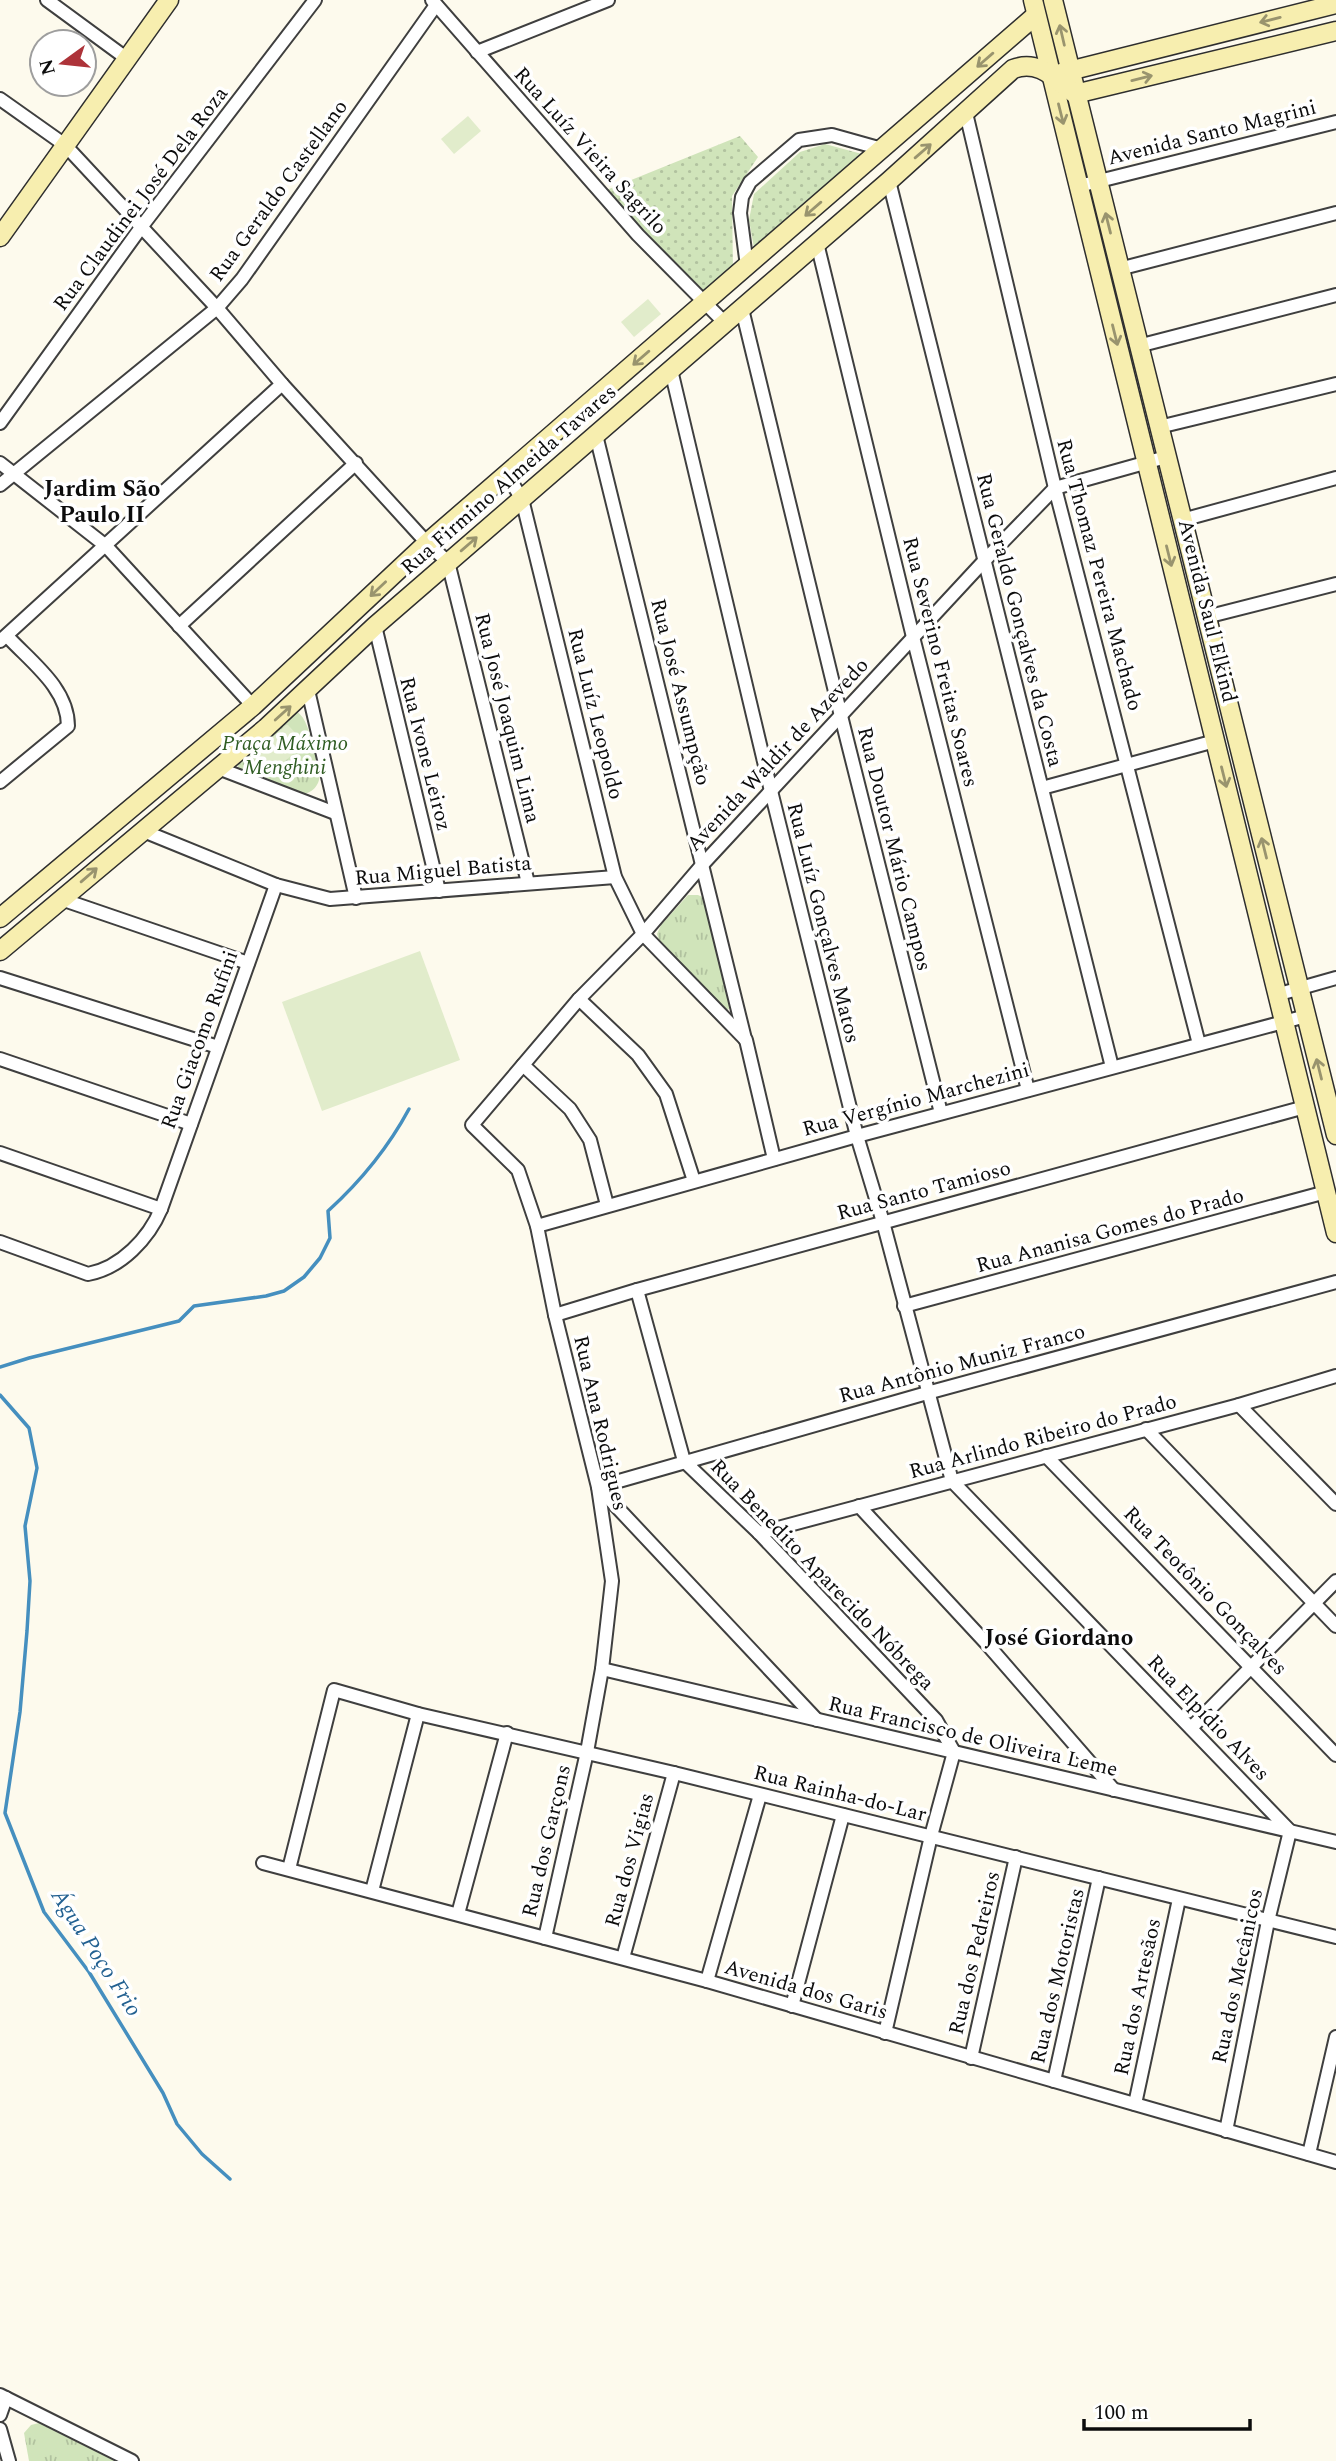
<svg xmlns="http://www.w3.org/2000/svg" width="1336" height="2461" font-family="Spectral,serif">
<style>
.grass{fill:url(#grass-dots)}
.park{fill:url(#park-tufts)}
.pitch{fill:#e1eccb}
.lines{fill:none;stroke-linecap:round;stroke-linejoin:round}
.stream{stroke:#458fbf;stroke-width:3.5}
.street-casing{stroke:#3f3f3f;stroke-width:16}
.secondary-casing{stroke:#2e2e2e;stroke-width:21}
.street{stroke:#fff;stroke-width:12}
.secondary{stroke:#f7eeaf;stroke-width:18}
.oneway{stroke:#99946e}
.labels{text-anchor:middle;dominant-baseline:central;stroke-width:7;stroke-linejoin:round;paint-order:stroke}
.street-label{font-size:21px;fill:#0c0c0c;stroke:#fff}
.park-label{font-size:21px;font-style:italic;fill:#305d23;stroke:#fff}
.neighbourhood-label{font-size:23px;font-weight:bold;fill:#0c0c0c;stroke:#fff}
.water-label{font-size:23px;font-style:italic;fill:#236191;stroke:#fff}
</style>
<defs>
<pattern id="grass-dots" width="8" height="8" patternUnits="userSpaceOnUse" patternTransform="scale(1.75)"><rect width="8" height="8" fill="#d0e4ba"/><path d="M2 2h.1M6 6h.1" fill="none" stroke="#b1c29f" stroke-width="1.8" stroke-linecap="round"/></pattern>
<pattern id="park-tufts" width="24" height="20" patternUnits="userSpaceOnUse" patternTransform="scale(1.75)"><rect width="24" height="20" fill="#d0e4ba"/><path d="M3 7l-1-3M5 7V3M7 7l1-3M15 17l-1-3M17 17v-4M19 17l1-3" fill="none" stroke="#b1c29f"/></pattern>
</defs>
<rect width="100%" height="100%" fill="#fdfaed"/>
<g class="grass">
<polygon points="740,136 758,157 732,196 733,271 703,296 604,191"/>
<polygon points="825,144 862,154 754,248 749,220 754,194 800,152"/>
</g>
<g class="park">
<path d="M 296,711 C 307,718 309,733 313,745 C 320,763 328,790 301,795 L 239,770 L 237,763 Z"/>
<polygon points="688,895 698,895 707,899 732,1007 727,1010 722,1008 659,940 657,934 661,925"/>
<polygon points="39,2423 115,2461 29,2461 24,2433 31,2425"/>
</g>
<g class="pitch">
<polygon points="468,116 481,131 454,154 441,139"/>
<polygon points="648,299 661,314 634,337 621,322"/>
<polygon points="287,724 305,743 271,774 253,755"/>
<polygon points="420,951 460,1060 322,1111 282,1002"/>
</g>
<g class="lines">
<g class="stream">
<path d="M 0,1367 L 29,1358 L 179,1321 L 194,1306 L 266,1296 L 284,1291 L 304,1277 L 320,1258 L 330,1238 L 328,1211 C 361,1181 388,1148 409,1109"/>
<polyline points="0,1395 29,1428 37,1468 25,1526 30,1581 27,1631 20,1712 5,1813 44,1912 89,1972 163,2093 177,2124 202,2154 230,2179"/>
</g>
<g class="street-casing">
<g id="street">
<polyline points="47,0 126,58"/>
<polyline points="432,0 638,235 725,323"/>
<polyline points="477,52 608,0"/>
<polyline points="0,99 65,145 217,308 282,384 427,543 448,562 528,883"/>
<polyline points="966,113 1055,488 1199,1044"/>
<polyline points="889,181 1112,1067"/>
<polyline points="1079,186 1336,122"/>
<polyline points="817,243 913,637 1028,1090"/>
<polyline points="747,266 740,213 742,197 750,182 799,140 832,135 882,149"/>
<polyline points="1119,269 1336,213"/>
<polyline points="742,309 841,716 941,1113"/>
<polyline points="1138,346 1336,295"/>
<polyline points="671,370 771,791 857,1136 883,1222 952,1481 1290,1831 1268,1921 1226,2131"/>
<polyline points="0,423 142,226 315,0"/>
<polyline points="1159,427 1336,384"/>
<polyline points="596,435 745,1039"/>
<polyline points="0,463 106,546 253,706"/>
<polyline points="507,475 522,499 615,877 643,934 746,1040 774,1159"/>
<polyline points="0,485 217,308 242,279 436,5"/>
<polyline points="1182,520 1336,478"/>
<polyline points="1206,617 1336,584"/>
<polyline points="179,626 356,463"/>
<polyline points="375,626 439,891"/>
<polyline points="0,641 282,384"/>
<polyline points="308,690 356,898"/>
<polyline points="218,768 335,813"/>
<path d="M 0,782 L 68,726 C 68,688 31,662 7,636"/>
<polyline points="1042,788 1215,741"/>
<polyline points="141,830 276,885 330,899 615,877"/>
<polyline points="61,899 248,963"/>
<polyline points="0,978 218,1047"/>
<polyline points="1276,995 1336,978"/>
<polyline points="579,999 638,1055 666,1094 694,1181"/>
<polyline points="0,1059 191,1124"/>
<polyline points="523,1065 570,1109 590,1140 607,1205"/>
<polyline points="0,1153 161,1209"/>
<polyline points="537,1226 857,1136 1306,1016"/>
<path d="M 0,1242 L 88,1274 C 121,1268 149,1238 161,1209 L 276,885"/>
<polyline points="637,1290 684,1461 759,1533 936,1720 954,1752 931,1836 885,2033"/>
<polyline points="904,1306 1326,1192"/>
<polyline points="555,1315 637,1290 1305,1107"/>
<polyline points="1239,1405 1336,1504"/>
<polyline points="1146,1429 1336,1626"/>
<polyline points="1046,1456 1336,1755"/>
<polyline points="859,1506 987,1644 1114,1790"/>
<polyline points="759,1533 1239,1405 1336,1376"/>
<polyline points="602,1669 1336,1842"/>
<polyline points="817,1720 598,1487 927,1393 1336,1282"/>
<polyline points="1191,1728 1336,1581"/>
<polyline points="263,1863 707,1981 1336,2162"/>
<polyline points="289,1869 334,1690 418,1714 674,1773 1336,1937"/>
<polyline points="372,1891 418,1714"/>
<polyline points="458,1914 507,1733"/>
<polyline points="545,1938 587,1752 602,1669 612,1581 598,1487 555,1315 537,1226 518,1170 472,1125 579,999 643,934 703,864 985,560 1055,488 1166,457"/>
<polyline points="623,1958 674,1773"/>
<polyline points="707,1981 760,1795"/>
<polyline points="792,2006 843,1815"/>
<polyline points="971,2058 1016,1857"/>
<polyline points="1054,2081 1099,1878"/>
<polyline points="1135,2104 1179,1899"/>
<polyline points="1309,2154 1336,2037"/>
<polyline points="0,2395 132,2461"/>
<polyline points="0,2415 6,2398"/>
<polyline points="0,2429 9,2461"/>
</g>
</g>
<g class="secondary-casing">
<g id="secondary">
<polyline points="1033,0 1336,1233"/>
<polyline points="1053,0 1336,1135"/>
<polyline points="1061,73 1336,4"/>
<polyline points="0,237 169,0"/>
<polyline points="0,918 253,706 427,543 1036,15"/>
<path d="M 0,951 L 266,728 L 375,626 L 889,181 L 1013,69 C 1039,59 1055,79 1075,94 L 1336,31"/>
</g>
</g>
<use href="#street" class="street"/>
<use href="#secondary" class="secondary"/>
</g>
<defs><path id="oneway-shaft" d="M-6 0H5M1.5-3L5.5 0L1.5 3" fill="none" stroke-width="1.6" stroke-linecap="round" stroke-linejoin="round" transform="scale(1.75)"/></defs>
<g class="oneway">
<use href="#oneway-shaft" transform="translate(1270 20) rotate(166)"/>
<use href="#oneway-shaft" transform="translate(1062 35) rotate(-103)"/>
<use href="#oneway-shaft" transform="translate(985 60) rotate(139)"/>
<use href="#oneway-shaft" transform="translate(1142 78) rotate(-14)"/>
<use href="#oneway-shaft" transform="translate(1061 114) rotate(76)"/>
<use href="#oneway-shaft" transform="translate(923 151) rotate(-41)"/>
<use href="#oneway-shaft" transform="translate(813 209) rotate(139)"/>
<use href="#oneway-shaft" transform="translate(1108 223) rotate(-104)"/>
<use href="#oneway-shaft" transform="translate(1115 335) rotate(76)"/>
<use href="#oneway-shaft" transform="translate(641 358) rotate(139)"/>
<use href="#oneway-shaft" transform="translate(469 544) rotate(-41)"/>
<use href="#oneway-shaft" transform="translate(1169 556) rotate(76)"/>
<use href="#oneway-shaft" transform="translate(378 589) rotate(137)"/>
<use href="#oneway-shaft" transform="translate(283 713) rotate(-42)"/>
<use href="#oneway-shaft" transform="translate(1224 777) rotate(76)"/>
<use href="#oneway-shaft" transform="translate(1264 848) rotate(-104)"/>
<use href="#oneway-shaft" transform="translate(89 875) rotate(-41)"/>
<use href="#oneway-shaft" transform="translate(1319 1069) rotate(-104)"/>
</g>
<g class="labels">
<g class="street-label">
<text transform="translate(1212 133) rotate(-14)">Avenida Santo Magrini</text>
<text transform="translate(590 151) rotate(48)">Rua Luíz Vieira Sagrilo</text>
<text transform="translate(279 191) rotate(-54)">Rua Geraldo Castellano</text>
<text transform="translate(141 199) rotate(-53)">Rua Claudinei José Dela Roza</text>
<text transform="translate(509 480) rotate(-41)">Rua Firmino Almeida Tavares</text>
<text transform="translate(1099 575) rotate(75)">Rua Thomaz Pereira Machado</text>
<text transform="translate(1207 611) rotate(76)">Avenida Saul Elkind</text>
<text transform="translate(1019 620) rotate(76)">Rua Geraldo Gonçalves da Costa</text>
<text transform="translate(940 662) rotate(76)">Rua Severino Freitas Soares</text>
<text transform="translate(680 692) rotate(76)">Rua José Assumpção</text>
<text transform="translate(595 714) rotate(76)">Rua Luíz Leopoldo</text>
<text transform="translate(507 718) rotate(76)">Rua José Joaquim Lima</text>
<text transform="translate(425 754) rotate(76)">Rua Ivone Leiroz</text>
<text transform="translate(778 755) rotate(-47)">Avenida Waldir de Azevedo</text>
<text transform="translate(894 849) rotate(76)">Rua Doutor Mário Campos</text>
<text transform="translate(443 871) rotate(-5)">Rua Miguel Batista</text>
<text transform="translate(823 923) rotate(76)">Rua Luíz Gonçalves Matos</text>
<text transform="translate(200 1040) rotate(-70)">Rua Giacomo Rufini</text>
<text transform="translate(916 1100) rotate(-15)">Rua Vergínio Marchezini</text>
<text transform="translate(924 1191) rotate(-15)">Rua Santo Tamioso</text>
<text transform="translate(1110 1231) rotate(-15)">Rua Ananisa Gomes do Prado</text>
<text transform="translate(962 1364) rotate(-15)">Rua Antônio Muniz Franco</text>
<text transform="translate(600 1423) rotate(77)">Rua Ana Rodrigues</text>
<text transform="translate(1043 1437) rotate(-15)">Rua Arlindo Ribeiro do Prado</text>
<text transform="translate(822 1575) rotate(46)">Rua Benedito Aparecido Nóbrega</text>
<text transform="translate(1205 1591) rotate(46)">Rua Teotônio Gonçalves</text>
<text transform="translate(1208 1718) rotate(46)">Rua Elpídio Alves</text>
<text transform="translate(973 1737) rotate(13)">Rua Francisco de Oliveira Leme</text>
<text transform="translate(840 1794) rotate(14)">Rua Rainha-do-Lar</text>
<text transform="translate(547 1841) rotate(-77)">Rua dos Garçons</text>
<text transform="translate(630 1860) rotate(-75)">Rua dos Vigias</text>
<text transform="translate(975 1953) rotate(-77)">Rua dos Pedreiros</text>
<text transform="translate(1058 1976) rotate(-77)">Rua dos Motoristas</text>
<text transform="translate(1238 1976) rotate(-78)">Rua dos Mecânicos</text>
<text transform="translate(806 1990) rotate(16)">Avenida dos Garis</text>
<text transform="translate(1138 1997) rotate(-78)">Rua dos Artesãos</text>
</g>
<g class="park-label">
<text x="285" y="744">Praça Máximo<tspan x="285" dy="24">Menghini</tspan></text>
</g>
<g class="neighbourhood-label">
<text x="102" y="489">Jardim São<tspan x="102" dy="26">Paulo II</tspan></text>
<text x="1059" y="1638">José Giordano</text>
</g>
<g class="water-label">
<text transform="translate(96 1953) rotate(57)">Água Poço Frio</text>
</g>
</g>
<g transform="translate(63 63) rotate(255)"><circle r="33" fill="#ffffff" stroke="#9e9e9e" stroke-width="2"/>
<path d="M0-5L12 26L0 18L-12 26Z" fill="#ad3339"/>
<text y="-10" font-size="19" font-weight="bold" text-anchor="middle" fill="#0c0c0c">N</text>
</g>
<path d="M1084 2419v10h166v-10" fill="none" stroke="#0c0c0c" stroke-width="3.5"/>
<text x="1094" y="2419" font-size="21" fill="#0c0c0c" stroke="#ffffff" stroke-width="5" paint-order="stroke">100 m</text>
</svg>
